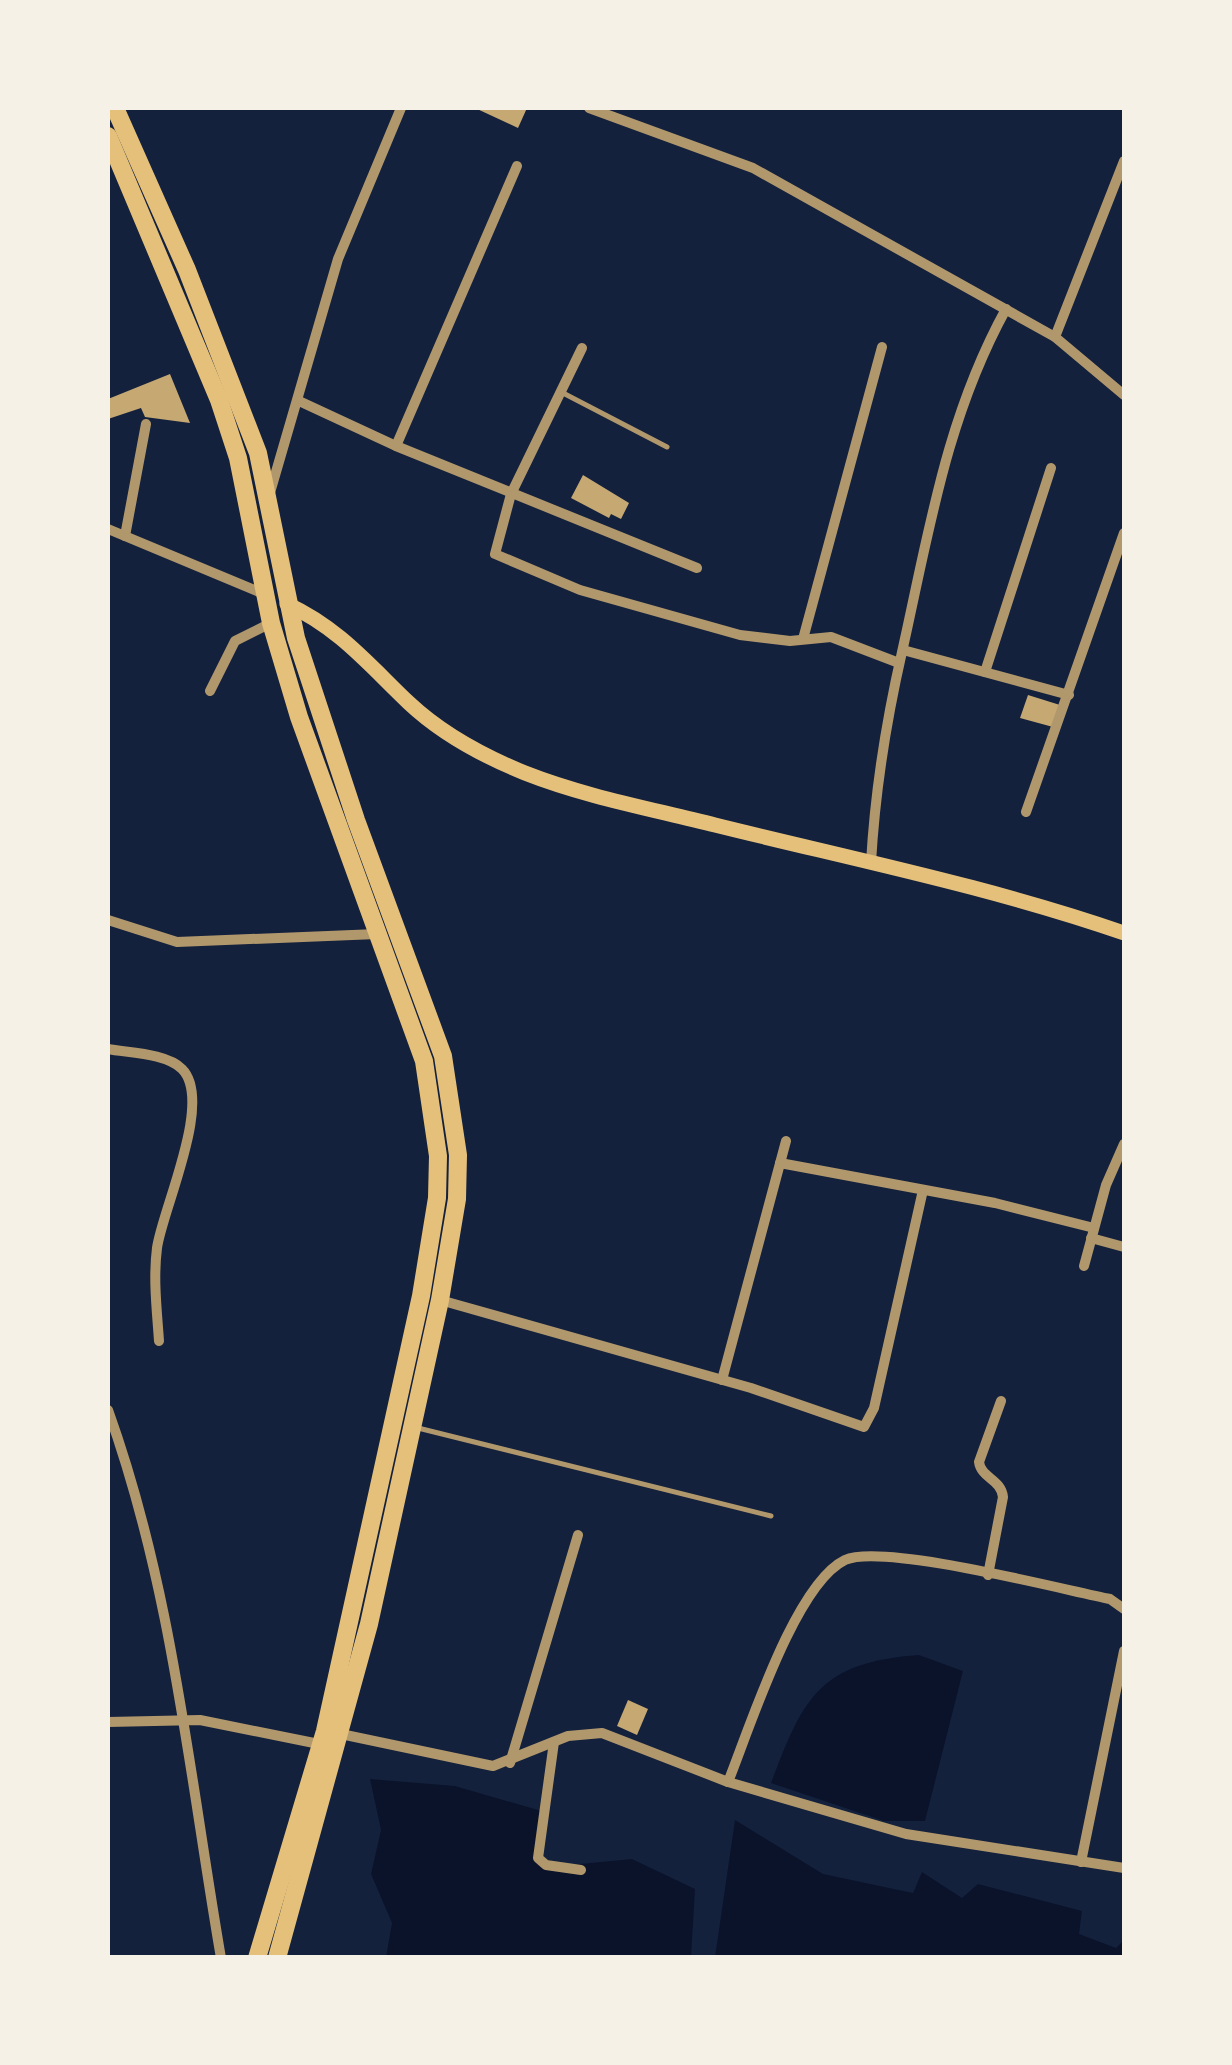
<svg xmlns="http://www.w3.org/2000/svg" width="1232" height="2065" font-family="Cabin,sans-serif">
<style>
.water{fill:#0b132b}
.building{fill:#c6a872}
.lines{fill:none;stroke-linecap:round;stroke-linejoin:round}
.service{stroke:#b1986c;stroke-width:5}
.minor{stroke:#b1986c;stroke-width:10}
.secondary{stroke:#e5c07b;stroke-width:15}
.trunk{stroke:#e5c07b;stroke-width:18}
</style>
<rect width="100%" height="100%" fill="#14213d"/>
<g class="water">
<path d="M 919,1655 L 963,1671 L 925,1821 L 884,1821 L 771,1783 C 803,1697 820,1662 919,1655 Z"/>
<polygon points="370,1779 455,1786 545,1812 538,1858 570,1865 632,1859 695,1889 691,1957 386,1957 392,1923 371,1874 381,1830"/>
<polygon points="735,1820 823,1874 913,1893 922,1872 962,1898 978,1884 1082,1911 1079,1934 1116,1948 1124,1940 1124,1957 715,1957"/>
</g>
<g class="building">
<polygon points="475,108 527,108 518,128"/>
<polygon points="170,374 190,423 145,417 141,408 108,419 108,399"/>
<polygon points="583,475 629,503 621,519 611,514 609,518 571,498"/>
<polygon points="1028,695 1060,705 1053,727 1020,718"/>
<polygon points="628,1700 648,1709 637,1735 617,1726"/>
</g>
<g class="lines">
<g class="service">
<polyline points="563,393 667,447"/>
<polyline points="418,1428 771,1516"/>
</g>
<g class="minor">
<polyline points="589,108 753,168 1055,337"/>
<polyline points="1124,161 1055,337 1124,395"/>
<polyline points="582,348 511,494 495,554 580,590 740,635 790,641 831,637 899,663"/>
<polyline points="299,401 396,446 697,568"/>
<polyline points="396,446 517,166"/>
<polyline points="269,496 338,259 401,108"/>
<polyline points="108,529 264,594"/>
<polyline points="125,536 146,424"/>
<polyline points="803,639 882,347"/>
<polyline points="903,650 1069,695"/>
<polyline points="985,672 1051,468"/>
<polyline points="210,691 235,641 271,623"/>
<polyline points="1026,812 1124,533"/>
<path d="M 871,863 C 875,791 886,722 902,652 C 929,532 946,418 1006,309"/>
<polyline points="108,920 177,942 377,934"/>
<path d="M 108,1049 C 128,1053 166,1053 182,1069 C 214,1101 162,1210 157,1248 C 153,1279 157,1311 159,1341"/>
<polyline points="780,1163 995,1203 1094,1228"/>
<polyline points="1091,1238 1124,1247"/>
<polyline points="1084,1266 1106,1185 1124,1144"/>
<polyline points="440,1300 751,1388 864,1427 874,1408 923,1190"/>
<polyline points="722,1380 786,1141"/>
<path d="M 108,1410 C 172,1588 189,1772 221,1958"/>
<path d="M 988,1575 L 1003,1497 C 1001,1479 981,1478 979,1462 L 1001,1401"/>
<polyline points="108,1722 200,1720 324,1745"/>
<polyline points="336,1733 493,1766 568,1736 602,1733 728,1782 906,1834 1124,1868"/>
<polyline points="554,1742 538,1858 546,1865 581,1870"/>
<polyline points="510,1763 578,1535"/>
<path d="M 728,1782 C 749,1730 795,1584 845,1560 C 883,1543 1060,1589 1110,1599 L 1124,1609"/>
<polyline points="1081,1862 1124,1651"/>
</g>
<path class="secondary" d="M 287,604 C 339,628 369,665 409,703 C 442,734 483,756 525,773 C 586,797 652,809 715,825 C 852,859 991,887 1124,933"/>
<g class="trunk">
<polyline points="115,108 187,270 258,453 296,638 356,820 443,1056 458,1155 457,1199 440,1300 369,1624 277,1958"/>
<polyline points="108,136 219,400 238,458 271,623 299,717 424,1061 438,1156 437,1198 421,1296 325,1731 257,1958"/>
</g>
</g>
<rect width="1232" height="2065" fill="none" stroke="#f6f1e7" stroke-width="220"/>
</svg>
